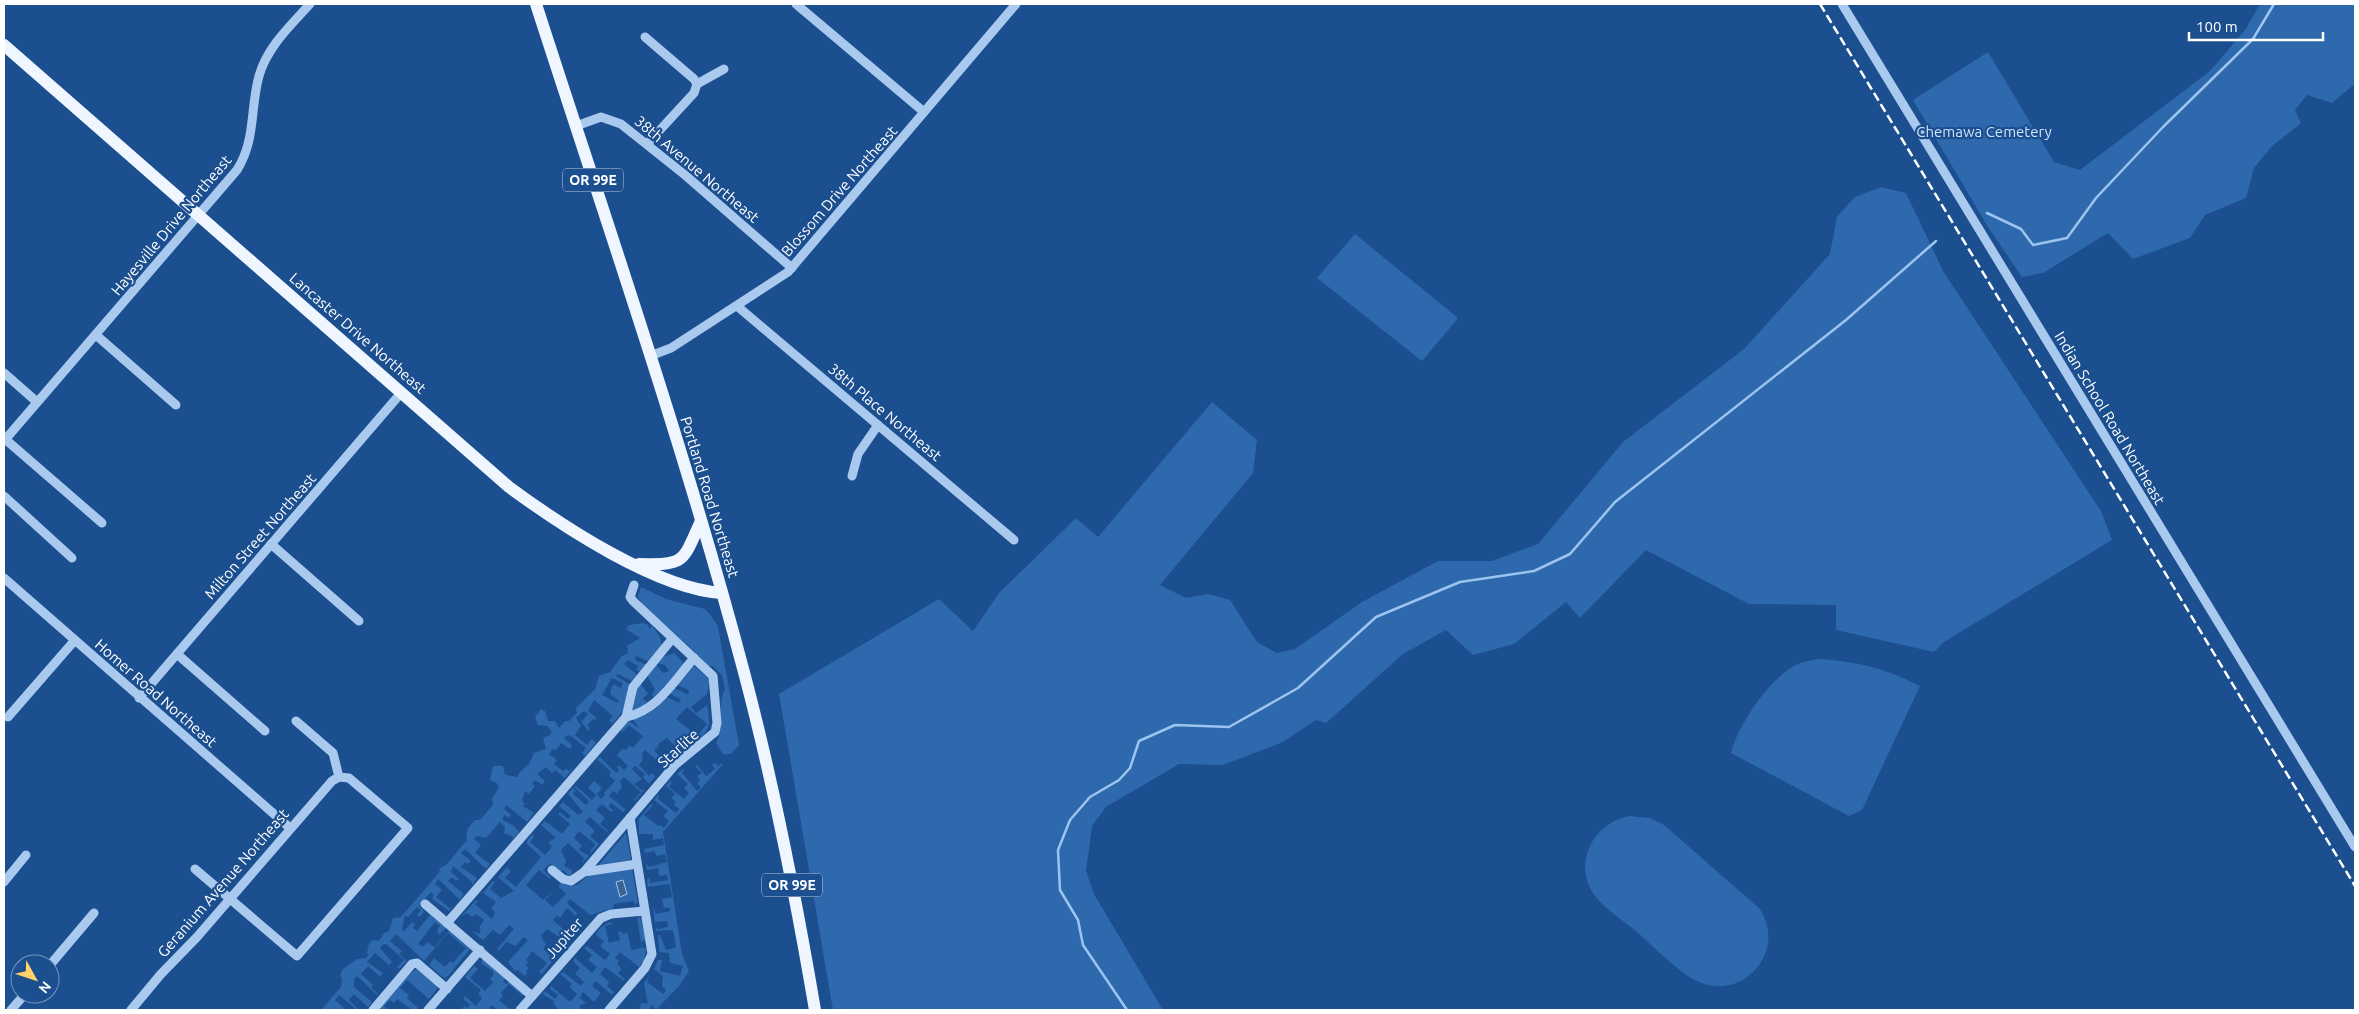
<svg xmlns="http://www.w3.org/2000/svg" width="2359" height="1014" font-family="Ubuntu,sans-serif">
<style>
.green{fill:#2e69ad;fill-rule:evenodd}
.water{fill:#3c6290;stroke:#9cc4f0}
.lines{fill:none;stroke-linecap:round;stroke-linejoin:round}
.stream{stroke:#9cc4f0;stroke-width:2.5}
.minor{stroke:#a9c9ee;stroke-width:9}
.major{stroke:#f0f6ff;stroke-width:12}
.rail{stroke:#fff;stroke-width:2.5;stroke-dasharray:9 4;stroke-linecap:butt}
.labels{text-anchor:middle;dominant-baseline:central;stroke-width:4.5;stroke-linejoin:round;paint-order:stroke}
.shield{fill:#1b4f8f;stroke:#bbcadd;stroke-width:1}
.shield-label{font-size:14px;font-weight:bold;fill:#fff}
.park-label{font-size:15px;fill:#cfe3fa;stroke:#1b4f8f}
.street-label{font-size:15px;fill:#fff;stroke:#1b4f8f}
</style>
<rect width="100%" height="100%" fill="#1b4f8f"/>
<g class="green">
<polygon points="2260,4 2355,4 2355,84 2332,103 2307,95 2295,110 2301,123 2271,147 2254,168 2246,198 2205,215 2190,238 2133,259 2108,233 2043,273 2022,277 1988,227 1913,100 1988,52 2054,162 2080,170 2210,71 2245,30"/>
<polygon points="1881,187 1906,193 1943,271 2101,511 2112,540 1944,642 1934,652 1836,630 1836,605 1749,604 1646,550 1580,618 1566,602 1514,644 1473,655 1446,630 1403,654 1326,723 1316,720 1283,742 1223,765 1179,764 1106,807 1092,826 1086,871 1094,894 1163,1010 833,1010 779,694 939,599 973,631 999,593 1076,518 1098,537 1212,402 1257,440 1253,473 1160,585 1186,598 1208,594 1230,600 1257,642 1277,653 1295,649 1362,602 1438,561 1492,561 1538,544 1623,442 1744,349 1830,254 1837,217 1855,197"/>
<polygon points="1355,234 1458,318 1422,361 1317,278"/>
<path d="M 641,587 L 666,599 L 705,609 L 712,617 L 718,627 L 739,745 L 731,754 L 723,754 L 716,743 C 726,726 716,706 725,689 L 722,675 L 713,666 L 708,666 L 692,649 L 644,606 L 638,597 Z"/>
<path d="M 643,623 L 648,625 L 649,629 L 652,626 C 658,633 662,639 662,649 L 651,662 L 636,656 L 635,660 L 647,665 L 642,672 L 636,670 L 638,666 L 628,660 L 624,664 L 639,676 L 634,682 L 618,674 L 616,676 L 631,685 L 622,712 L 613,723 L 609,721 L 613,716 L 594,700 L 588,711 L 597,718 L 595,720 L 593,719 L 587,726 L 590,728 L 589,731 L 581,722 L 588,714 L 584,711 L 576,718 L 581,726 L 575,735 L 587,745 L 592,739 L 596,743 L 585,756 L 582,753 L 586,748 L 570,735 L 566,736 L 564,738 L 572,745 L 570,749 L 561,743 L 556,750 L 553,749 L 549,754 L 557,760 L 554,764 L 563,771 L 566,769 L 569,771 L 574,767 L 565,778 L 555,770 L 552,773 L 546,767 L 537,774 L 545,781 L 542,785 L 535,780 L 532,784 L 535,786 L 529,794 L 525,791 L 522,801 L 525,804 L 523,806 L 534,813 L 527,822 L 506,805 L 504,809 L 511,815 L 509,818 L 505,815 L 502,819 L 514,826 L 519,832 L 513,839 L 512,836 L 504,833 L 505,827 L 500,822 L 486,838 L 477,836 L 474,839 L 481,845 L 475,853 L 490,864 L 486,869 L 465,849 L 461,853 L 471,861 L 468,864 L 465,862 L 461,867 L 477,878 L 472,885 L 472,882 L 453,866 L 451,872 L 459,879 L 456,881 L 452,877 L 448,881 L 464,894 L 460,900 L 438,879 L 435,884 L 442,890 L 436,897 L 451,909 L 449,911 L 432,899 L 434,895 L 431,892 L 419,906 L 424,911 L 420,917 L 417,915 L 421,910 L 417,907 L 408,917 L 405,915 L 402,930 L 404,931 L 412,922 L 415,924 L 413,928 L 417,931 L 430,915 L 446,928 L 439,935 L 437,930 L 440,926 L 435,922 L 418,944 L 423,947 L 427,942 L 435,947 L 449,931 L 470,949 L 448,976 L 444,978 L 429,965 L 434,958 L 445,967 L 450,961 L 453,963 L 466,948 L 448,933 L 424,961 L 396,934 L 390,941 L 402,951 L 399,954 L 407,961 L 399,969 L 397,967 L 404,960 L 386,944 L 382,945 L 380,948 L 392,962 L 389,965 L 375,953 L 367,962 L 383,973 L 380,977 L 368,966 L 361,974 L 373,985 L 371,987 L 378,994 L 377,995 L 357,976 L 354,979 L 354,987 L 372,1002 L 368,1007 L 354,994 L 349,1000 L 358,1009 L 357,1010 L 339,995 L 335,1000 L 346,1010 L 321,1010 L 341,987 L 342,979 L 340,976 L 342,970 L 357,959 L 366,958 L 369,954 L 367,953 L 369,943 L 373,940 L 379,941 L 384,933 L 389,931 L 393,918 L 401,917 L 439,873 L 440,868 L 446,865 L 467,840 L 466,836 L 468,828 L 475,820 L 480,820 L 493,805 L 492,799 L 499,787 L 498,784 L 490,780 L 493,766 L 503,766 L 505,775 L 517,777 L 520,772 L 529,764 L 534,753 L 546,749 L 543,738 L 550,735 L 552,731 L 547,726 L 538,725 L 535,717 L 541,709 L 545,711 L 548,721 L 555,721 L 559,728 L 565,721 L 569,721 L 577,713 L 576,708 L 595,689 L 599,676 L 610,672 L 622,656 L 628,653 L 627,646 L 640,638 L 626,629 L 629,625 ZM 612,678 L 623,683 L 621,688 L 613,684 L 610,691 L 611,695 L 619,701 L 618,703 L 602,695 Z"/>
<path d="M 674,653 L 682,661 L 686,671 L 693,665 L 710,679 L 707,694 L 691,707 L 696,713 L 707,705 C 709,717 712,728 701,737 L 698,735 L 707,724 L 687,707 L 676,719 L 700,738 L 680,752 L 667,738 L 658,744 L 659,746 L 654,750 L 666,765 L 664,767 L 645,750 L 642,753 L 643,760 L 639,765 L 649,776 L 652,773 L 655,777 L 649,784 L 643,777 L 645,774 L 635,766 L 632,769 L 642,779 L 634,784 L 641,790 L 644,790 L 635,801 L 634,800 L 641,792 L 624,777 L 620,781 L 622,787 L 617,794 L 613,791 L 609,796 L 626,810 L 623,812 L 611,803 L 609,807 L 613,810 L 611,812 L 602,804 L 596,810 L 605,818 L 600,824 L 608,831 L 607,832 L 590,817 L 585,822 L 595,831 L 590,836 L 599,844 L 591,853 L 590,852 L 595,844 L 579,831 L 574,838 L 582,846 L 579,850 L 589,856 L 582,863 L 584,858 L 568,843 L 561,850 L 566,861 L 564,866 L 572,870 L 572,875 L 569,876 L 564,871 L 558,871 L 550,863 L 543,870 L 551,877 L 550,879 L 539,870 L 526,885 L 543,900 L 555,890 L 545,900 L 553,907 L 566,894 L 558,886 L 562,883 C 582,889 575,883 589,876 C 598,871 622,870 632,869 L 638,903 L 634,904 L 634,901 L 614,904 L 613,908 L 590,915 L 570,899 L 567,903 L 577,913 L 576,916 L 567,908 L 560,918 L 557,915 L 553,920 L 571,936 L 575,931 L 570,927 L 573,924 L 579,930 L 568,943 L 547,929 L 541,936 L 546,945 L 543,949 L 554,959 L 542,974 L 539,972 L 547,963 L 532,951 L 526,960 L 528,962 L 526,965 L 529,968 L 526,972 L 527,974 L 525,976 L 518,970 L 515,971 L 508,962 L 528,940 L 523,937 L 516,946 L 506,942 L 499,951 L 497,949 L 514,929 L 509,925 L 500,935 L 493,930 L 483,940 L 473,932 L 474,931 L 479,934 L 481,930 L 479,928 L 484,920 L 476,914 L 472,917 L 467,913 L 461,917 L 476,900 L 478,901 L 475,904 L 492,919 L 495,912 L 491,908 L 496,902 L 483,893 L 493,881 L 495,882 L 490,889 L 501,898 L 514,891 L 498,877 L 507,867 L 511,871 L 505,878 L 516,887 L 541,857 L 526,843 L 532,834 L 534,837 L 530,842 L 545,855 L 552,847 L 548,842 L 556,838 L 541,825 L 545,821 L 562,834 L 570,824 L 558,814 L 560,812 L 568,819 L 571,816 L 559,806 L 563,802 L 578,815 L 583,812 L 568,794 L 573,788 L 575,791 L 573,794 L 586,805 L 589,801 L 574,787 L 576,786 L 592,800 L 596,795 L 588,788 L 594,781 L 602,788 L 597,794 L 601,799 L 605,795 L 604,793 L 615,781 L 609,775 L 611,772 L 597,759 L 600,757 L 616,773 L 619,770 L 616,766 L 620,766 L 624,770 L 628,766 L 617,755 L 622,749 L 626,750 L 630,745 L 633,748 L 643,736 L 629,725 L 622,732 L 621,730 L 629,721 L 639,728 L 633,719 L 635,712 L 632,711 C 631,700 631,691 640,683 L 648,694 L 643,698 L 645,701 L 651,702 L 655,700 L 652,694 L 655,690 L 647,675 L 656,664 L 663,673 L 669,671 L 665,665 L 657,663 L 663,657 ZM 679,672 L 682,674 L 677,685 L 689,690 L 688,695 L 673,687 L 668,693 L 681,699 L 679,703 L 665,696 L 647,714 C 647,704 665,686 674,683 L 675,677 Z"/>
<path d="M 1819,659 C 1860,662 1883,668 1920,686 L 1862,810 L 1849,816 L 1731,753 C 1738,724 1772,674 1800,663 C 1806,661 1813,660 1819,659 Z"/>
<polygon points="715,763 718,766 722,763 722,765 663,832 682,954 689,971 679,986 656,1010 652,1005 650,1010 639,1010 641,1003 648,1004 644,983 650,975 647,982 663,994 666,990 662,986 663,976 654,969 658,960 662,960 660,971 680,976 683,966 670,963 669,953 659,952 658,935 660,935 666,950 676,947 673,930 656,931 656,927 658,929 668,927 667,921 655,922 653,907 656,914 670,911 670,908 664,908 662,899 672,897 670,884 648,887 647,879 650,878 650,883 668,880 667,875 659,876 658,868 647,870 646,863 649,867 667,862 665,854 656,856 655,851 645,853 644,849 664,845 663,838 653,840 653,834 639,834 639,819 651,804 653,805 644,815 658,826 660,825 664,828 669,821 664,816 668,811 654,800 659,794 658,799 676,813 679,809 674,805 676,802 671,798 675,794 666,786 670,781 672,782 669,787 684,799 689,793 684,788 688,784 677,774 685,768 682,773 697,791 701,788 697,783 700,780 697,776 702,773 695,766 697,765 706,776 715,769 712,765"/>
<path d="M 1629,816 L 1650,818 L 1664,825 L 1760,909 C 1770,925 1772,945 1761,962 C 1747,985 1719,993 1695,980 C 1677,971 1653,946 1637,932 C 1622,919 1599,906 1590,888 C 1575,856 1597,822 1629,816 Z"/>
<polygon points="626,833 631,860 619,862 616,866 598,866"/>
<path d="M 640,916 L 646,940 L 641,941 L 643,948 L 646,948 L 644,960 L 639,967 L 620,952 L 615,958 L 619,961 L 617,964 L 622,969 L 618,973 L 625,979 L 624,981 L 605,967 L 600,974 L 609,982 L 607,986 L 614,992 L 612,995 L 596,981 L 592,986 L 601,993 L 594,1002 L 583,992 L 580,998 L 586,1003 L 579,1006 L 582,1010 L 559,1010 L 553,1003 L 554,1001 L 542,994 L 545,991 L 555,999 L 558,995 L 550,989 L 551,986 L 570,1002 L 577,994 L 570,987 L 572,984 L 560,974 L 563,972 L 581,986 L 584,982 L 575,974 L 580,968 L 573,961 L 575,958 L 592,973 L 597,967 L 588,960 L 592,955 L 584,948 L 587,946 L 605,960 L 610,954 L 600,946 L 604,941 L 596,935 C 599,928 604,924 611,922 L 612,924 L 605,926 L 609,943 L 620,940 L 618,932 L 622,931 L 622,934 L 628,933 L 631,950 L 642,948 L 637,918 Z"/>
<polygon points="483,958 506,977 503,981 506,984 509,981 524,993 523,996 509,984 501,993 503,996 499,1000 511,1010 498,1010 492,1005 489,1008 492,1010 462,1009 464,1006 467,1008 470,1005 463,999 465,996 476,1006 482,998 478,994 481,990 465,977 474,966 478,969 470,978 485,991 493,982 490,979 493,975 493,971 481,963"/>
<polygon points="419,967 440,985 429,999 407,980 400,988 409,995 407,998 419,1009 412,1010 397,999 394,1003 390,1000 384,1006 388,1010 379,1010 405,978"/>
</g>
<polygon class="water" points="623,880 627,894 620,897 616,882"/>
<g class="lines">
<g class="stream">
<polyline points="1987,213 2021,229 2033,245 2067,238 2096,198 2163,127 2253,39 2274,4"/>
<polyline points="1127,1010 1083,945 1078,920 1060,890 1058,850 1070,820 1090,797 1119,780 1130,768 1139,741 1175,725 1229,727 1298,688 1376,617 1460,582 1534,571 1570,554 1615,502 1846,320 1936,241"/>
</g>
<g class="minor">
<polyline points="796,4 924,112"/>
<polyline points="1842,4 2355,847"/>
<polyline points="645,37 694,79 697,84"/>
<polyline points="576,126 601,117 621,124 685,175 792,268"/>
<polyline points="647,144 694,93 697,84 724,69"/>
<polyline points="737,306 1014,540"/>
<polyline points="96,335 176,405"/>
<polyline points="650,356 671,348 788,272 1016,4"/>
<polyline points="4,373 37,402"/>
<polyline points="5,439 102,523"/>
<path d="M 4,441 L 237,170 C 256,140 250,108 259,76 C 267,47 291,25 310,4"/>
<polyline points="852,476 858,454 878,425"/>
<polyline points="4,496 72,558"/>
<polyline points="271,544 359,621"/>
<polyline points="4,578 290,828"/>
<path d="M 672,639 L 633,687 L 626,717 C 658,710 673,682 694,658"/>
<polyline points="177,654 265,731"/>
<polyline points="139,698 401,393"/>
<polyline points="8,717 75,640"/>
<polyline points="296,721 333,753 339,777"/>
<polyline points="195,869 297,956 408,828 349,778 339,777"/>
<polyline points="552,870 563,879 571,881 584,872 675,765 715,732 717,723 713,676 633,601 630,597 634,585"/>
<polyline points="584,872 637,864"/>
<polyline points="4,882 26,855"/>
<polyline points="425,904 532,996"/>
<polyline points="447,923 626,717"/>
<polyline points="50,965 94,913"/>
<polyline points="11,1010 25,994"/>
<polyline points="131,1010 161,974 197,937 332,781 339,777"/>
<polyline points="373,1010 412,964 417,963 447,989"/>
<polyline points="428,1010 480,950"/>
<polyline points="520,1010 601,918 611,914 644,911"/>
<polyline points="609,1010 645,968 652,954 630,818"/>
</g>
<g class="major">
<path d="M 536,4 C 608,227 685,449 745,676 C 774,786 796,898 815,1010"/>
<path d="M 4,45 L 509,487 C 562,526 657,589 722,593"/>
<path d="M 639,564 C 687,565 682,562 701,521"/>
</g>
<polyline class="rail" points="1820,4 2355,886"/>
</g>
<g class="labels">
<g class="shield">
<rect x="563" y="168.5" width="60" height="23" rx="4"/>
<rect x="762" y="873.5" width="60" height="23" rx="4"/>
</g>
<g class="shield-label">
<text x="593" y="180">OR 99E</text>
<text x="792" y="885">OR 99E</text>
</g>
<g class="park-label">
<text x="1984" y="131">Chemawa Cemetery</text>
</g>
<g class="street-label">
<text transform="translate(697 169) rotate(40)">38th Avenue Northeast</text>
<text transform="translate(839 191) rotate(-49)">Blossom Drive Northeast</text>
<text transform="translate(171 225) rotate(-50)">Hayesville Drive Northeast</text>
<text transform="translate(358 333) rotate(41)">Lancaster Drive Northeast</text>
<text transform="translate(885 412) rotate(40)">38th Place Northeast</text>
<text transform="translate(2110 418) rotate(59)">Indian School Road Northeast</text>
<text transform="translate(710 497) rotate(73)">Portland Road Northeast</text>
<text transform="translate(260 536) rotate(-49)">Milton Street Northeast</text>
<text transform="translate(156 693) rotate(41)">Homer Road Northeast</text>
<text transform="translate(678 748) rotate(-42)">Starlite</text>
<text transform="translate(223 883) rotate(-49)">Geranium Avenue Northeast</text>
<text transform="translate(564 938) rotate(-49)">Jupiter</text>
</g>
</g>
<rect width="2359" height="1014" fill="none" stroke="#ffffff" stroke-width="10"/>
<g transform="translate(35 979) rotate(130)"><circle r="24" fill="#1b4f8f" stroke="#7695bc"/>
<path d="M0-4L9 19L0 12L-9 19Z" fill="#ffd166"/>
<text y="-8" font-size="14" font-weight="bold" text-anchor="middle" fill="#ffffff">N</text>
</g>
<path d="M2189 32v8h134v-8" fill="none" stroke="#ffffff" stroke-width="2.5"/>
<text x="2196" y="32" font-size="15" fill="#ffffff" stroke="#1b4f8f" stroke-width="4" paint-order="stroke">100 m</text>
</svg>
